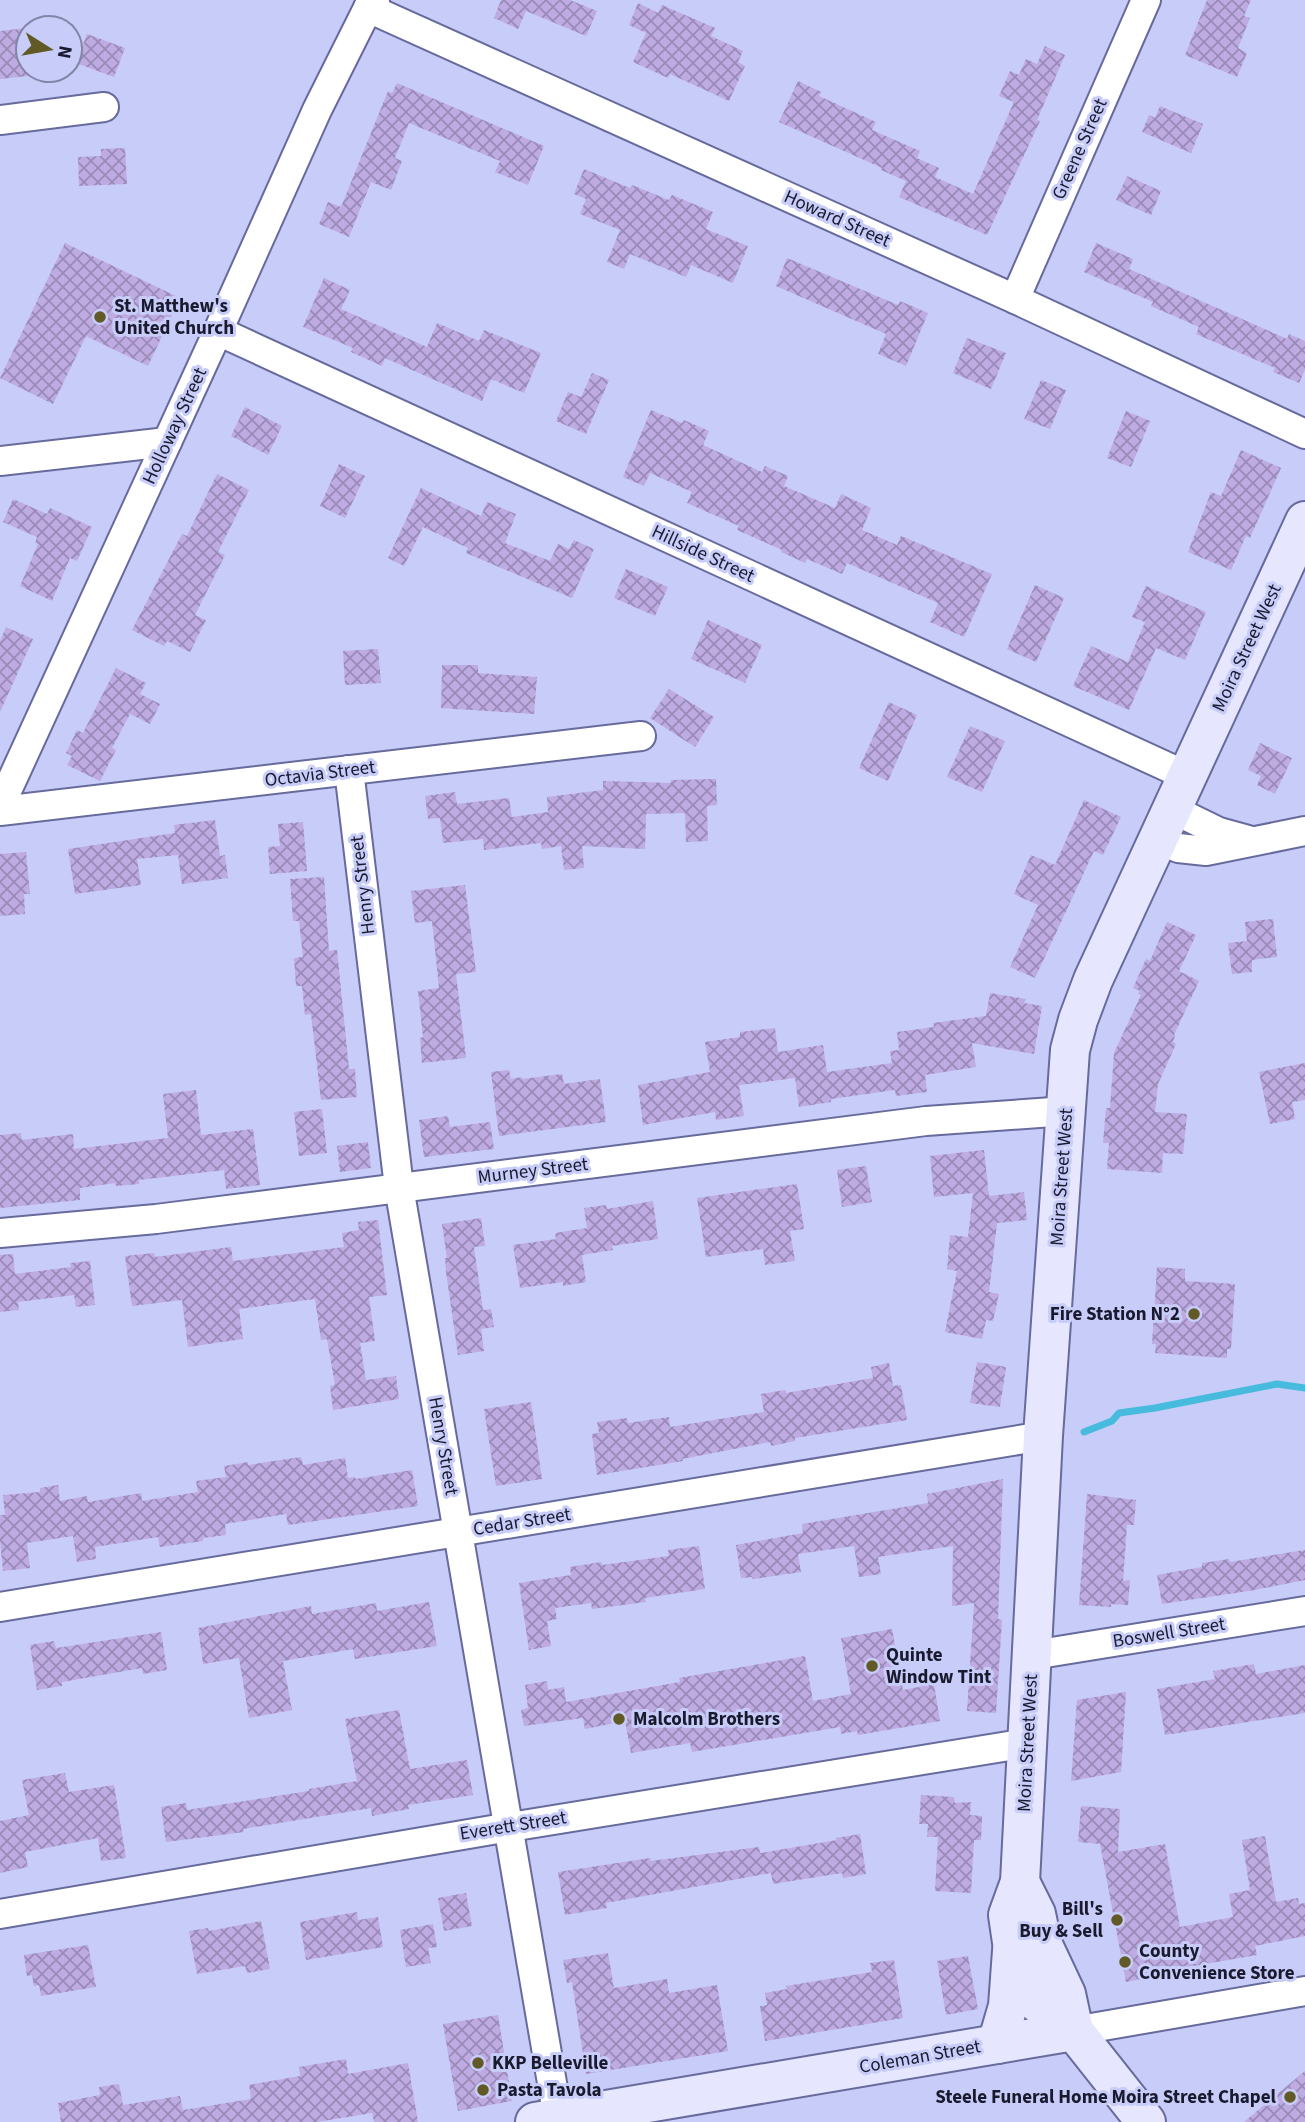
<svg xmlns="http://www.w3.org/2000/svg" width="1305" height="2122" font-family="'Source Sans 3',sans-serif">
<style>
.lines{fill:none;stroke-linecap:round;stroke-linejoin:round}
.stream{stroke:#47bbdd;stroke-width:7}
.building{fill:url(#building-cross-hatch)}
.street-casing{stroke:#676a9c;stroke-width:32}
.secondary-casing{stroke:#676a9c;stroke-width:42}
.street{stroke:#fff;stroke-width:28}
.secondary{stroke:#e6e7fe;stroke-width:38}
.poi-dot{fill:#615926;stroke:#c8ccf8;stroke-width:2.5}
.labels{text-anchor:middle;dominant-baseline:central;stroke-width:6;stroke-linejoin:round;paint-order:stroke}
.street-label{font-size:19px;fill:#191a2e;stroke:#c8ccf8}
.poi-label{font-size:19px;font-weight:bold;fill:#191a2e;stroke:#c8ccf8;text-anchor:start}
</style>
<defs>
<pattern id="building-cross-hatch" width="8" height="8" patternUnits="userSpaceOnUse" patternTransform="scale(1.75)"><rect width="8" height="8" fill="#beabe1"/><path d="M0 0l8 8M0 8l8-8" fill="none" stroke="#9a8ab7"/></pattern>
</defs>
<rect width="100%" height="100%" fill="#c8ccf8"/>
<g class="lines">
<polyline class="stream" points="1084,1432 1112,1421 1119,1413 1155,1408 1277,1384 1305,1388"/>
</g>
<g class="building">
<polygon points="501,0 570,0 597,11 586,36 526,11 518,29 494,18"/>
<polygon points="1207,0 1251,0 1244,16 1250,18 1238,48 1247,53 1237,77 1185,55"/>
<polygon points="638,3 658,13 662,5 715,28 711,36 743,51 738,62 745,66 729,101 670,74 668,78 633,62 646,33 629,25"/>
<polygon points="28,28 28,76 0,79 0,31"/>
<polygon points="87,34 125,48 114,77 76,63"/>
<polygon points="1045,46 1065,55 1037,120 1040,121 987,235 899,197 906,181 881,170 882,168 779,122 798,81 821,92 819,96 876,122 872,130 920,151 917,158 939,168 935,177 973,194 1014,102 999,96 1010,71 1019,75 1026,59 1037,64"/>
<polygon points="397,83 544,146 528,185 495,172 500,161 409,123 395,158 402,161 391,190 371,182 349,237 319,224 328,202 341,207 388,91 392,93"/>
<polygon points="1160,106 1203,124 1191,153 1142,132 1149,115 1155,118"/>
<polygon points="125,148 127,184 79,186 78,157 101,156 101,149"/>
<polygon points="584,169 630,188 632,185 669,200 672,195 713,212 706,229 748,246 733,283 691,265 686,277 630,254 624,269 607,262 620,230 580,214 586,199 574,194"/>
<polygon points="1127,176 1161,191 1151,215 1116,200"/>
<polygon points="65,243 180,298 148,366 86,336 53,404 0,378"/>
<polygon points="1096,243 1133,259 1129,269 1287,339 1289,334 1305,341 1305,370 1299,383 1273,372 1275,368 1196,334 1199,327 1151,306 1153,302 1084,272"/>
<polygon points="787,258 898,305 900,301 928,313 906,366 878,354 886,334 776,286"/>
<polygon points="324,278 350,290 341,309 427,347 437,323 479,341 484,330 541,353 524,393 491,379 482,401 385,358 382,366 351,352 353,348 303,327"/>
<polygon points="967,338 1006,353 991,389 953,373"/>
<polygon points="592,373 609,380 586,434 556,421 568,392 581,397"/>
<polygon points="1041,380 1066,390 1050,429 1024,419"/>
<polygon points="245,407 282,426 268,455 231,436"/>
<polygon points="651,410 682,423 684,420 709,431 703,445 762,472 765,466 788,476 784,486 835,508 841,494 871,508 862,530 897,545 901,536 992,574 964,637 930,622 938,603 847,563 842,574 807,559 805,563 781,552 782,550 737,530 739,526 687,503 692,492 650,473 644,486 623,477"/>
<polygon points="1126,411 1150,421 1131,467 1107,458"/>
<polygon points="1241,450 1281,468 1250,538 1246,536 1231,570 1188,552 1211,492 1221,496"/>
<polygon points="339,464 365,476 345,518 320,506"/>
<polygon points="217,474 249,490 218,552 225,555 195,615 206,620 190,652 167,641 164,646 132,630 182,534 187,536"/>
<polygon points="421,488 481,516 487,502 516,514 505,543 550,561 558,544 569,549 574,540 594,549 572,598 466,553 468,548 423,527 404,566 388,558"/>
<polygon points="13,499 47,514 50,508 92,527 77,561 70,558 52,601 20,586 38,544 35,543 37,537 3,522"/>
<polygon points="626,569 668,587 655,616 614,598"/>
<polygon points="1035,585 1064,598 1036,662 1007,649"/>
<polygon points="1146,586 1206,612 1185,660 1156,648 1129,710 1073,686 1091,646 1128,662 1145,622 1132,617"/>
<polygon points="708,620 762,645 745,683 691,659"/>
<polygon points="6,627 33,639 0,712 0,641"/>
<polygon points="378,649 381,683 345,685 343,651"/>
<polygon points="442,665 478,665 478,673 537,677 534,714 441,708"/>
<polygon points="116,668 146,683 140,694 160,704 150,724 130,714 112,748 116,750 100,781 67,765 72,756 66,753 77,730 83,733"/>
<polygon points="669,689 714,717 695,747 650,718"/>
<polygon points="889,702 917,715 888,781 859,768"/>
<polygon points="970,726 1005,741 982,792 947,777"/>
<polygon points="1260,743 1292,758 1275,794 1257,785 1261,776 1248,770"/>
<polygon points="716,779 717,805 707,806 708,841 686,842 685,813 646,814 645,849 582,846 584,868 564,870 561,846 542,849 541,843 484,850 483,839 443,843 440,818 428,819 425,796 455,792 457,804 509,798 512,817 548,812 547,797 603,790 603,781 671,783 671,780"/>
<polygon points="1084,800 1121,817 1103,855 1094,851 1035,978 1010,967 1038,905 1014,894 1031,855 1055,865"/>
<polygon points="215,820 220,856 225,855 228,878 182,884 178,855 137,859 141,885 75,894 68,849 175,833 174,825"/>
<polygon points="303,822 307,871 270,874 268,847 280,846 278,824"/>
<polygon points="26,852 30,894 24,894 25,914 0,916 0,854"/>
<polygon points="324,877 329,951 337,950 349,1069 355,1069 357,1097 321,1100 311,1014 305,1015 302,986 296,986 294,958 303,957 299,921 293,921 290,879"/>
<polygon points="465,885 476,972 456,974 466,1058 422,1063 420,1038 423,1037 418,991 439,988 432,921 415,923 411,891"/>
<polygon points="1273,919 1277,957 1252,960 1252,972 1232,974 1228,943 1247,941 1245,922"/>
<polygon points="1167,922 1196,935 1179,971 1199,981 1174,1035 1175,1036 1173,1042 1176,1044 1158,1084 1155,1112 1187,1114 1183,1154 1163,1153 1162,1173 1107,1169 1109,1143 1103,1143 1106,1108 1110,1108 1114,1053 1141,995 1138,994 1140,991 1133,988 1146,959 1150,961"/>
<polygon points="990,993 1026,999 1024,1003 1042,1006 1034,1054 972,1043 976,1067 925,1075 927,1092 896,1096 895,1090 831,1099 831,1102 799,1107 795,1078 739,1085 744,1116 716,1120 715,1112 643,1125 638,1085 710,1072 705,1042 740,1037 740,1032 775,1028 778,1052 823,1045 827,1072 892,1063 890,1051 899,1050 897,1032 934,1027 933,1023 986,1016"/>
<polygon points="1305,1063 1305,1100 1292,1102 1295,1119 1270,1124 1259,1072"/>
<polygon points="509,1070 511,1079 522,1077 522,1079 562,1074 564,1084 600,1079 606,1122 499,1136 491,1072"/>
<polygon points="196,1090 201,1135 253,1129 260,1185 226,1189 224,1170 139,1180 139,1184 116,1186 115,1183 80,1188 80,1200 0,1208 0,1135 21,1133 22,1140 73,1134 74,1149 168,1138 163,1094"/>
<polygon points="322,1109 327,1153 299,1156 294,1112"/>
<polygon points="448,1116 450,1127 490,1122 494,1149 424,1157 419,1120"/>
<polygon points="368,1142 371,1168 340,1172 337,1146"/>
<polygon points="984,1150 989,1196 1024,1192 1027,1220 997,1223 989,1292 999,1294 993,1321 986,1320 982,1339 945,1332 957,1271 947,1269 950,1235 968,1237 973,1193 934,1197 930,1156"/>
<polygon points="866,1166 872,1202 842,1207 837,1170"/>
<polygon points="797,1184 804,1229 790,1231 795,1261 765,1265 763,1249 706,1257 697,1198"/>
<polygon points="653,1201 658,1239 612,1246 613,1250 582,1255 586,1282 563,1286 563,1282 520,1288 513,1245 556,1239 555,1233 587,1228 584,1208 606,1205 607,1209"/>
<polygon points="481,1218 485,1246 474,1247 483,1310 491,1309 494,1327 481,1329 484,1351 458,1355 446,1272 445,1258 447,1258 442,1224"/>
<polygon points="378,1220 387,1295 369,1297 375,1341 360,1343 366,1380 396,1376 399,1399 333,1410 330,1386 335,1385 327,1339 321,1340 315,1299 239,1309 243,1339 188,1347 182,1300 132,1306 125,1256 154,1253 155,1257 231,1247 233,1261 344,1247 342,1233 359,1230 358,1222"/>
<polygon points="13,1254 15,1274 71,1267 70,1263 90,1261 95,1305 76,1307 74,1295 18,1302 19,1310 0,1312 0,1255"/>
<polygon points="1157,1267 1185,1269 1185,1281 1235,1284 1231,1349 1227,1349 1227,1358 1155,1353 1156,1344 1152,1344"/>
<polygon points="977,1362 1006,1367 1000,1407 970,1403"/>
<polygon points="889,1363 893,1386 901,1385 907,1420 795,1438 795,1441 771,1446 770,1442 682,1459 683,1461 597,1475 592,1434 599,1433 597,1422 627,1418 628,1423 669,1417 670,1427 764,1412 761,1394 786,1390 786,1393 873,1378 871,1367"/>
<polygon points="531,1402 542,1479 496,1486 484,1409"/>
<polygon points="301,1457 303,1465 345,1458 348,1478 355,1477 356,1479 412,1470 418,1506 288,1525 286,1514 225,1524 226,1535 203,1538 203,1541 160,1547 158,1537 95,1547 96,1559 77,1562 73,1536 27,1543 30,1568 3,1571 0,1540 0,1515 5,1515 3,1495 40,1492 40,1488 58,1485 60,1501 87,1496 88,1502 141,1493 142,1501 198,1492 196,1481 226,1477 224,1466 248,1462 248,1465"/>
<polygon points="1003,1479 998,1619 1002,1620 996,1713 967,1711 974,1603 952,1606 953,1546 878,1557 881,1574 859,1577 854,1546 798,1554 801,1572 753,1579 752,1577 741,1578 736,1545 803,1533 802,1524 928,1503 927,1494"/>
<polygon points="1087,1494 1136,1500 1134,1525 1127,1525 1123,1581 1130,1580 1128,1605 1111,1604 1111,1607 1079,1605"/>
<polygon points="699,1546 705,1589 645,1598 646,1602 592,1609 591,1603 555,1608 557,1619 547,1621 551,1646 529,1650 519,1583 571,1575 570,1567 601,1562 602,1565 669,1556 668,1550"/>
<polygon points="1305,1550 1305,1580 1255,1590 1162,1604 1157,1575 1202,1567 1202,1563 1229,1559 1230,1562"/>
<polygon points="429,1602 437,1646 355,1659 353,1649 283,1661 292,1710 249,1718 239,1658 203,1664 198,1628 311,1606 312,1614 376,1603 377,1611"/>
<polygon points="892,1629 903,1690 934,1684 940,1721 858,1735 857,1731 841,1734 840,1727 692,1752 690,1743 631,1753 625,1721 585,1729 583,1718 524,1726 521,1710 528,1708 525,1685 547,1681 548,1690 564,1687 566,1702 680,1682 679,1678 805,1656 813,1701 851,1694 841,1638"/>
<polygon points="161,1632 167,1670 143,1674 142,1668 62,1682 62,1686 37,1690 30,1645 54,1641 56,1648"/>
<polygon points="1254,1664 1256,1674 1305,1665 1305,1713 1165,1735 1157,1689 1215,1679 1213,1671"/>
<polygon points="1126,1692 1121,1772 1071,1781 1077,1700"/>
<polygon points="399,1710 410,1769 467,1760 473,1795 408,1805 409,1809 372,1816 371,1808 243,1829 244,1832 166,1842 161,1807 186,1803 187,1810 309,1791 309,1789 357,1781 345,1719"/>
<polygon points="65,1773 69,1792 114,1785 126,1858 101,1861 98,1838 25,1852 28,1867 0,1873 0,1821 29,1815 22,1780"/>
<polygon points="921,1795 954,1797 955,1803 971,1802 970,1815 982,1816 981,1840 974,1840 971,1893 935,1891 938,1837 927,1837 928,1824 919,1824"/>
<polygon points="1081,1806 1120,1809 1118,1852 1165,1844 1180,1927 1233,1917 1229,1894 1250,1890 1242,1840 1265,1836 1276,1902 1298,1898 1299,1904 1305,1903 1305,1936 1255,1946 1257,1955 1188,1967 1188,1970 1126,1982 1100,1844 1078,1842"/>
<polygon points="860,1834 866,1874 843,1878 842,1873 773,1884 771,1873 606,1903 607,1908 565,1915 558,1872 650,1858 651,1861 759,1847 760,1853 837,1840 836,1838"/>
<polygon points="466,1893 472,1926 444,1931 438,1898"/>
<polygon points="357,1912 358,1920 378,1917 383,1947 306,1960 300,1922"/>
<polygon points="261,1921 270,1969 247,1973 245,1966 197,1974 189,1931 208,1928 209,1931"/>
<polygon points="433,1924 437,1947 428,1948 431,1963 406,1967 400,1930"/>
<polygon points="88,1945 96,1987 41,1996 39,1985 34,1986 32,1975 27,1976 24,1955"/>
<polygon points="608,1953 614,1988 667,1979 669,1993 717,1985 728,2051 586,2074 572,1982 567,1983 563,1960"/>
<polygon points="968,1956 978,2009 946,2015 937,1961"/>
<polygon points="894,1960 903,2018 765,2041 760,2006 767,2005 765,1993 787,1989 786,1986 872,1972 870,1963"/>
<polygon points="498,2015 512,2101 458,2111 443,2024"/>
<polygon points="346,2059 348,2074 408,2063 418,2122 374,2122 372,2113 317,2122 61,2122 58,2103 100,2095 99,2087 119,2084 123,2105 180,2096 183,2110 251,2099 249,2085 300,2076 299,2067"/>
<polygon points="1305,2071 1305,2122 1244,2122"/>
</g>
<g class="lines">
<g class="street-casing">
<g id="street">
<polyline points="368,8 1015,299 1305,434"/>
<polyline points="0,120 104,107"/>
<polyline points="1015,299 1146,0"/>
<polyline points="218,331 1187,776"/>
<polyline points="0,461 167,442"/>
<polyline points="349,770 399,1187 558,2118"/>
<polyline points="0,806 218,331 317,110 368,8 375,0"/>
<polyline points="1172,809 1219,832 1248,840"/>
<polyline points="0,811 641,736"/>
<polyline points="1158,839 1178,848 1206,851 1305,831"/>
<polyline points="0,1233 156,1219 926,1121 1067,1111"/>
<polyline points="0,1607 1043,1436"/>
<polyline points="1033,1655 1305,1611"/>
<polyline points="0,1914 492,1830 1027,1743"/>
<polyline points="1074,2031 1305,1991"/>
</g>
</g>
<g class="secondary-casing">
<g id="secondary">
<polyline points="1020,1882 1036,1914 1042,1943 1066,1994 1074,2031"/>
<polyline points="997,2044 1008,2006 1012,1951"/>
<polyline points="535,2122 1074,2031"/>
<polyline points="1146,2122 1074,2031 1035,2001 1013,1949 1008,1915 1020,1882 1043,1436 1070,1050 1078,1020 1093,980 1305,521"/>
</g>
</g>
<use href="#street" class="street"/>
<use href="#secondary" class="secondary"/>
</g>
<g class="poi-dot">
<circle cx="100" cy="317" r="7"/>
<circle cx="1194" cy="1314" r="7"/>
<circle cx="872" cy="1666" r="7"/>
<circle cx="619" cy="1719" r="7"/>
<circle cx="1117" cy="1920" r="7"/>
<circle cx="1125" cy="1962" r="7"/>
<circle cx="478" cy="2063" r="7"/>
<circle cx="483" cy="2090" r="7"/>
<circle cx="1290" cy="2097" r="7"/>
</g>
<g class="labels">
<g class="street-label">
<text transform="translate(1080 149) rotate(-66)">Greene Street</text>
<text transform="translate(837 219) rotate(24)">Howard Street</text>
<text transform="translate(175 426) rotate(-65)">Holloway Street</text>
<text transform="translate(703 554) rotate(25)">Hillside Street</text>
<text transform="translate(1247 648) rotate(-65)">Moira Street West</text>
<text transform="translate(320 774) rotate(-7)">Octavia Street</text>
<text transform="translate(363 885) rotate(-97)">Henry Street</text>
<text transform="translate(533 1171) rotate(-7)">Murney Street</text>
<text transform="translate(1062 1177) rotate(-86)">Moira Street West</text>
<text transform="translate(443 1446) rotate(80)">Henry Street</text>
<text transform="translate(522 1522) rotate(-9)">Cedar Street</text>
<text transform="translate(1169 1633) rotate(-9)">Boswell Street</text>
<text transform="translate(1028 1743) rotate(-87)">Moira Street West</text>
<text transform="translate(513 1826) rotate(-9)">Everett Street</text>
<text transform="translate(920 2057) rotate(-10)">Coleman Street</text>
</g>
<g class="poi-label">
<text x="114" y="306">St. Matthew's<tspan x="114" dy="22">United Church</tspan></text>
<text x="1180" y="1314" text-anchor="end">Fire Station N°2</text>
<text x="886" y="1655">Quinte<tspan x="886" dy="22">Window Tint</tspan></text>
<text x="633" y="1719">Malcolm Brothers</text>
<text x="1103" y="1909" text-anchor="end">Bill's<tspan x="1103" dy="22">Buy &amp; Sell</tspan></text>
<text x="1139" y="1951">County<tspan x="1139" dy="22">Convenience Store</tspan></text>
<text x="492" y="2063">KKP Belleville</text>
<text x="497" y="2090">Pasta Tavola</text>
<text x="1276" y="2097" text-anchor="end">Steele Funeral Home Moira Street Chapel</text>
</g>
</g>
<g transform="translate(49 49) rotate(101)"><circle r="33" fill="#c8ccf8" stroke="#8285a7" stroke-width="2"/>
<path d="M0-5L12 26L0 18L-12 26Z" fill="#615926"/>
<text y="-10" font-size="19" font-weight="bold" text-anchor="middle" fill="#191a2e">N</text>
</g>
</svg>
